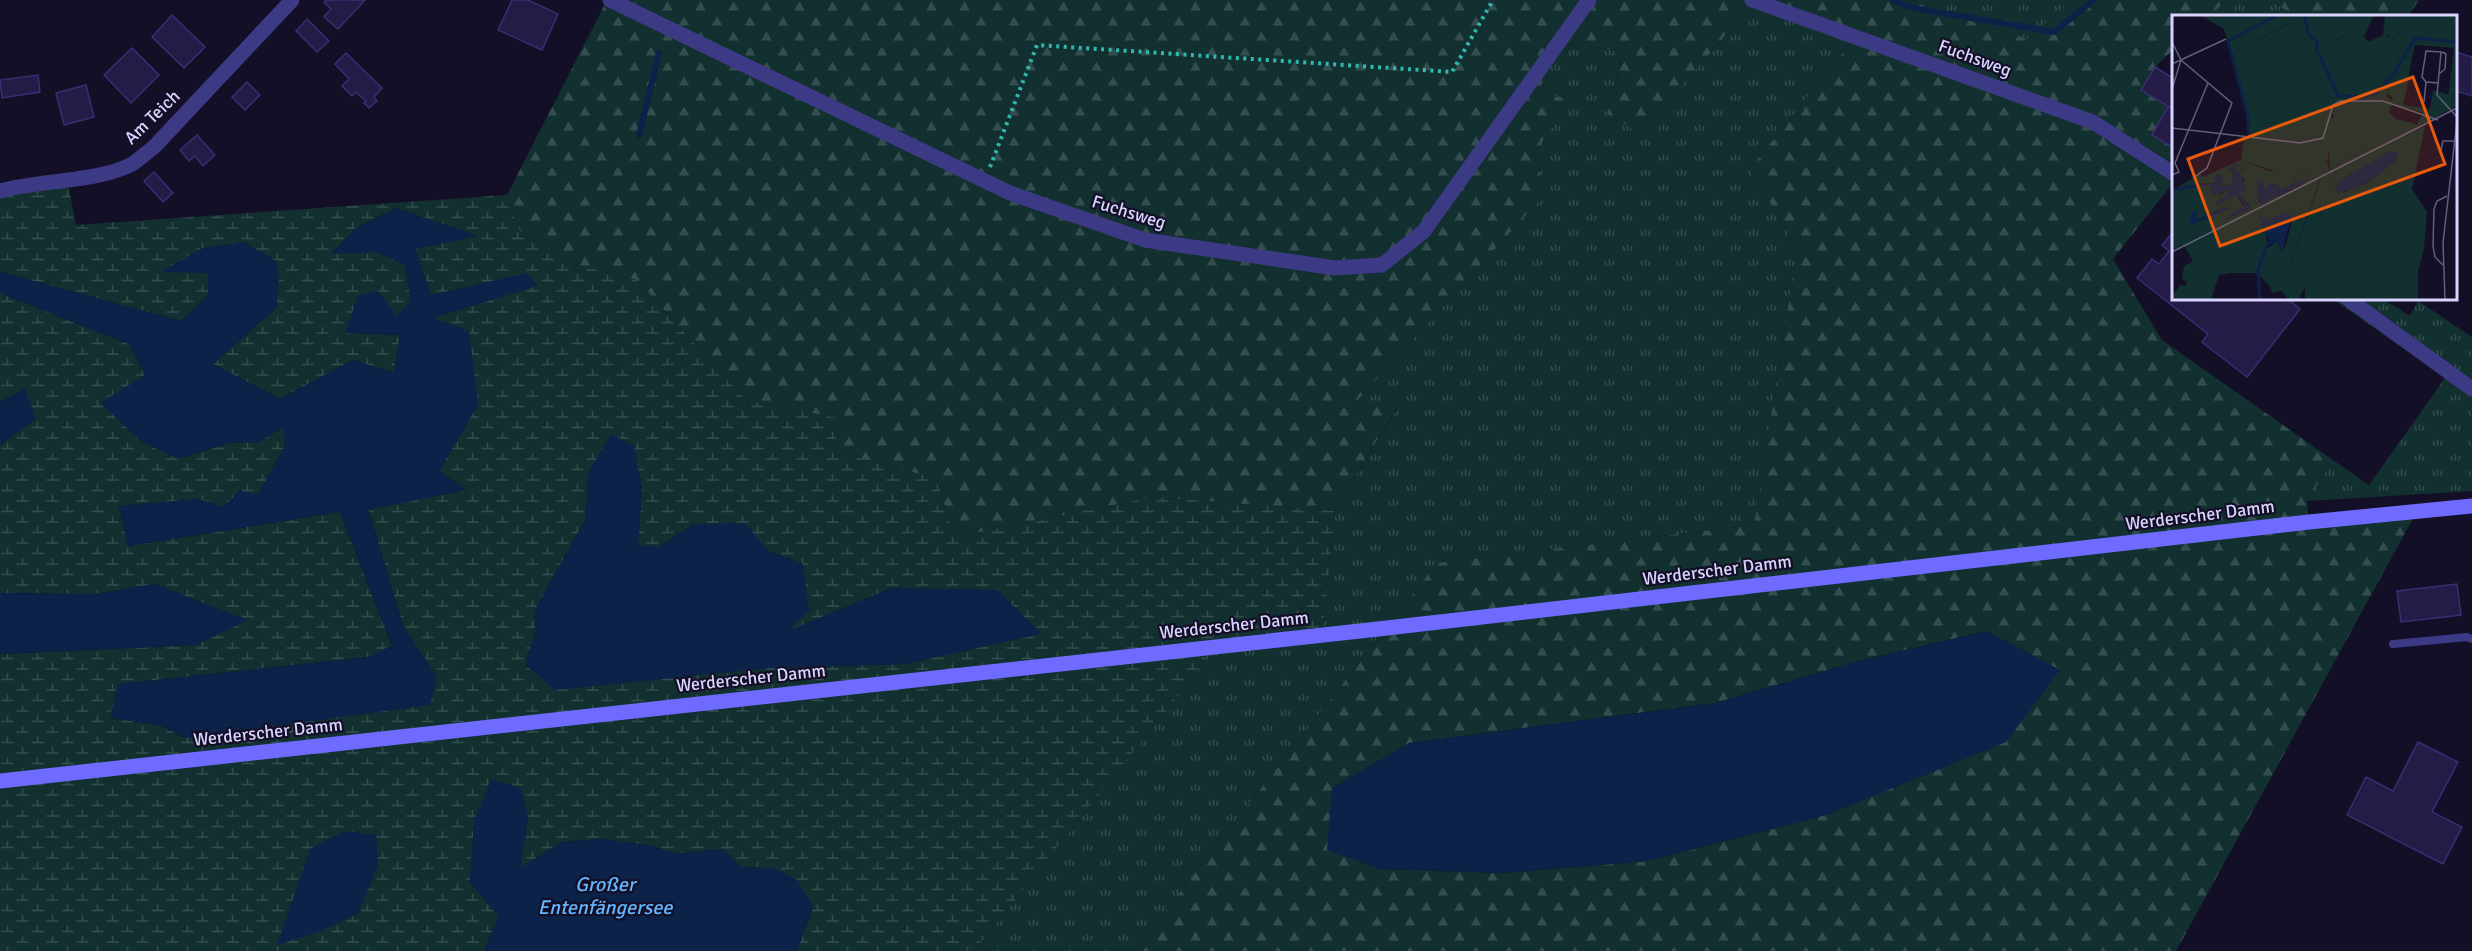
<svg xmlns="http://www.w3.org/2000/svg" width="2472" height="951" font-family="Signika,sans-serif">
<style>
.grass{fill:url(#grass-tufts)}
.forest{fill:url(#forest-firs);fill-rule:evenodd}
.wetland{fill:url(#wetland-marsh);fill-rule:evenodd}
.water{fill:#0c2248}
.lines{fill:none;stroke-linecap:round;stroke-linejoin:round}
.stream{stroke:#0c2248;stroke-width:6}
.building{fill:#241b47;stroke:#3b2d73;stroke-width:1.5}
.path{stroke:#2fb8b0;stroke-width:4;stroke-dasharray:3 4.5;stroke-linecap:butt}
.lane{stroke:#3d3a85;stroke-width:8}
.street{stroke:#3d3a85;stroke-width:15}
.secondary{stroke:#6f6bff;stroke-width:15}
.labels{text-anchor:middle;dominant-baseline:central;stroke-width:4.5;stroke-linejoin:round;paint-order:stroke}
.street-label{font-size:18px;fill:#d9d4ff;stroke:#130f26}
.water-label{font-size:20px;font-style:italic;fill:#62b6ff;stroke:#130f26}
.inset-river{fill:none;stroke:#0c2248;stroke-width:3}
.inset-road{fill:none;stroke:#625e7d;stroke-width:1.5}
.view{fill:#e8590c;fill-opacity:0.15;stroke:#e8590c;stroke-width:3}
.inset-edge{fill:none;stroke:#d9d4ff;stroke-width:3}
</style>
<defs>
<pattern id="grass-tufts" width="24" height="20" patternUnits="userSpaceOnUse" patternTransform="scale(1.5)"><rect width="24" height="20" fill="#12302f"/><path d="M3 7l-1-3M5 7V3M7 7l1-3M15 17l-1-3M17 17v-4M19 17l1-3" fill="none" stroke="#344d4e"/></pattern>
<pattern id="forest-firs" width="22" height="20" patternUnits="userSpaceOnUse" patternTransform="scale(1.5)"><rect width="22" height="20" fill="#12302f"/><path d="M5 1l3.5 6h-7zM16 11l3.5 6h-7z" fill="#344d4e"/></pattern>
<pattern id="wetland-marsh" width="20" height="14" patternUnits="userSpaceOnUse" patternTransform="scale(1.5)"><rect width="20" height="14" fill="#12302f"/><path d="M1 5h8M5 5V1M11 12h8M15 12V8" fill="none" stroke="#344d4e"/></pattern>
</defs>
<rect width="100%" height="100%" fill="#130f26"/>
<g class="grass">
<polygon points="1750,0 1856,36 1750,169 1797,249 1754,525 1437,563 1134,951 974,951 1217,646 1323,635 1335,511 1398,406 1355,403 1546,193 1534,153 1571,100 1541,93 1545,41 1624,51 1607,113 1639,133 1720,42"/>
<polygon points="1907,0 2073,0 2027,39"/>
<polygon points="2227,0 2270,0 2295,16 2209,16"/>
<polygon points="2333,299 2383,299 2410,316 2418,301 2472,337 2472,491 2307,501 2333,460 2369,485 2445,378"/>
</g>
<g class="forest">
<polygon points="607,0 1750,0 1720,42 1639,133 1607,114 1624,51 1545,41 1541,93 1572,100 1534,153 1546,193 1355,403 1398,405 1335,511 1153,497 954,538 937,479 831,450 843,419 746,400 637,280 565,262 519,230 507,195"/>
<path d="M 1752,0 L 1907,0 L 2027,39 L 2073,0 L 2227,0 L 2209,16 L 2174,16 L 2173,50 L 2155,67 L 2141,90 L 2168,107 L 2152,135 L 2173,148 L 2173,183 L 2113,259 L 2162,340 L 2333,460 L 2307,501 L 2309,522 L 2417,511 L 2176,951 L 1134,951 L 1437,563 L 1754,525 L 1797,249 L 1750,169 L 1856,36 ZM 1986,631 L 1829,814 L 1647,861 L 1502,873 L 1381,869 L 1328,850 L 1409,743 L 1715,703 L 1859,661 Z"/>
<polygon points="2270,0 2419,0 2408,16 2295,16"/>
</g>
<path class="wetland" d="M 67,179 L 76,225 L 507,195 L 519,230 L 565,262 L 637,280 L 746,400 L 843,419 L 832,450 L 937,479 L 954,537 L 1153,497 L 1335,511 L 1323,635 L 1217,647 L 974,951 L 797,951 L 813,907 L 774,868 L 741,867 L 722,849 L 675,854 L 652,846 L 604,839 L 561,842 L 520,869 L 528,818 L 474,821 L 470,882 L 499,916 L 484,951 L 0,951 L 0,654 L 196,645 L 155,584 L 95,594 L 0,593 L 0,445 L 35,419 L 25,389 L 0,402 L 0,293 L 129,344 L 145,375 L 178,459 L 230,443 L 259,442 L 283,427 L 285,446 L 258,495 L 223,507 L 198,499 L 119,506 L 128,546 L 340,512 L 392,646 L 369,657 L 118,684 L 110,718 L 160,725 L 185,738 L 437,677 L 403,626 L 368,509 L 466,490 L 439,471 L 478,404 L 432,318 L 537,285 L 527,274 L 431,295 L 415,249 L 476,236 L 396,208 L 356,228 L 332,253 L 377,252 L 405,265 L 411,301 L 397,316 L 345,333 L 400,335 L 394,373 L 353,360 L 280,399 L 213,364 L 277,307 L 276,261 L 162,272 L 208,272 L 208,296 L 181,321 L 0,272 L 0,191 ZM 588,473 L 642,487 L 638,546 L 660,546 L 694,524 L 803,564 L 786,632 L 892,588 L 997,590 L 1040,633 L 905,664 L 769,668 L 525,665 L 536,631 L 534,612 L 586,518 Z"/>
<g class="water">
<polygon points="396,208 478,236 415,249 431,295 527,273 537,286 433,318 469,331 478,404 439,471 466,490 368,510 403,626 437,677 430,705 185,738 160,725 110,718 118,684 369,657 392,645 340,512 128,546 119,506 199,499 223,507 240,490 258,495 285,446 283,428 259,442 230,443 178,459 142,442 100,403 145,375 129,344 0,293 0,272 181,321 208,296 208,273 161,272 202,248 244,242 276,261 279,278 277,307 213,364 280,399 353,360 394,373 400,335 345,333 358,296 377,290 397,316 411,301 405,265 377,252 332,254 356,228"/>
<polygon points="25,389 36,419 0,445 0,402"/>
<polygon points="611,434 634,446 642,487 638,546 660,546 694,524 745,523 768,551 803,564 809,610 788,631 892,588 997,590 1041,634 905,664 769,668 555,690 525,665 536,631 534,612 586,518 588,473"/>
<polygon points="155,584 248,620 196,645 0,654 0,593 95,594"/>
<polygon points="1987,631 2060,670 2006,742 1829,814 1647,861 1502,873 1381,869 1327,850 1332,788 1409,743 1715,703 1859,661"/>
<polygon points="491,779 521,788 528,817 520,868 561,842 604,839 652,846 675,854 722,849 741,867 774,868 797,880 813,906 797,951 484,951 499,916 470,882 474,821"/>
<polygon points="344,831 376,835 378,865 358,914 315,933 277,945 310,849"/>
</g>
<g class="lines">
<g class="stream">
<polyline points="1892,0 1913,8 2054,32 2094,0"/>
<polyline points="639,135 659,53"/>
</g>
</g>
<g class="building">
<polygon points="327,0 365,0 338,29 324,17 331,9 324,2"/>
<polygon points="512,0 528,0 558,14 542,50 498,30"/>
<polygon points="172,15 205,47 184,68 152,37"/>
<polygon points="307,19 329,41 317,52 296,31"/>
<polygon points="132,48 159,75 131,103 104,75"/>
<polygon points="2456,52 2472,57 2472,96 2456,91"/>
<polygon points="346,53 382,88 374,97 377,101 369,108 364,103 366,101 356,92 352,96 342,86 349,79 335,64"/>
<polygon points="2155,67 2174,79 2174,110 2141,90"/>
<polygon points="38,75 40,92 2,98 0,80"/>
<polygon points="247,82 260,95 245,110 232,97"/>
<polygon points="86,85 94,117 64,125 56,93"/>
<polygon points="2168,107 2174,110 2174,148 2152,135"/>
<polygon points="197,135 215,155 203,166 195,156 189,161 180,150"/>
<polygon points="154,172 173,193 163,202 144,181"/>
<polygon points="2174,231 2174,298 2287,298 2300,309 2247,377 2202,342 2208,334 2137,278 2152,259 2159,264 2169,251 2162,245"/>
<polygon points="2457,584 2461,615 2401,622 2397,591"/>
<polygon points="2418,742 2458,762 2432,812 2462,827 2443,864 2347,815 2366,777 2393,791"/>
</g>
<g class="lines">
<polyline class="path" points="990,167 1037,45 1452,72 1493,0"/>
<polyline class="lane" points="2393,644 2467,637 2472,639"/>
<g class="street">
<polyline points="610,0 1010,193 1145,240 1335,268 1382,265 1424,231 1589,0"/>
<polyline points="1752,0 2093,122 2174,174"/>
<path d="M 0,191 C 39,180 99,182 132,164 C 139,160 147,152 154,147 L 292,0"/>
<polyline points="2347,298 2472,389"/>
</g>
<polyline class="secondary" points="0,781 1387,628 2309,522 2472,506"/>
</g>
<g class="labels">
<g class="street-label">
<text transform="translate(1975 58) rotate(20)">Fuchsweg</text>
<text transform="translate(152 117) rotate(-44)">Am Teich</text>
<text transform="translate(1129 212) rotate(17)">Fuchsweg</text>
<text transform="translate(2200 515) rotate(-7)">Werderscher Damm</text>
<text transform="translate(1717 570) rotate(-7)">Werderscher Damm</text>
<text transform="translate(1234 625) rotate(-6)">Werderscher Damm</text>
<text transform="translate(751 678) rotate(-6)">Werderscher Damm</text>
<text transform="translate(268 732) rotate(-6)">Werderscher Damm</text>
</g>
<g class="water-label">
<text x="605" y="884">Großer<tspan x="605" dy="23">Entenfängersee</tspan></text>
</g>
</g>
<g transform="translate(2172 15)">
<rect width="285" height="285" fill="#130f26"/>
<path d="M 28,0 L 132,0 L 137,20 L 148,26 L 167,24 L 179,15 L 193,30 L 228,18 L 223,10 L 225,0 L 285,0 L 285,51 L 280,51 L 282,33 L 243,30 L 240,42 L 229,41 L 202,81 L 165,82 L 147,35 L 143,39 L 113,45 L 121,7 L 59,38 L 52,14 ZM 220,68 L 235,72 L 231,90 L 258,94 L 261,75 L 285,82 L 285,91 L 243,113 L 251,98 L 220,89 L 220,82 L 215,79 ZM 176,86 L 187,86 L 193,134 L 166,148 L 121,285 L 117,285 L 110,276 L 149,163 L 158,158 L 157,135 L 153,136 L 162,101 L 158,97 ZM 246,257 L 246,285 L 228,285 Z" fill="#12302f"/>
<path d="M 132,0 L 202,0 L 192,22 L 196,27 L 211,20 L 213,0 L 225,0 L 227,23 L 223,25 L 217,20 L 206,29 L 193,30 L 179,16 L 159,28 L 145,27 L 137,20 ZM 122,7 L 113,45 L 143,39 L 148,34 L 165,82 L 202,81 L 229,41 L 240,42 L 235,72 L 220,68 L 214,81 L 221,86 L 217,98 L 224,104 L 244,109 L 244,115 L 253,111 L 240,174 L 255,197 L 252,234 L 246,257 L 228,285 L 133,285 L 133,272 L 126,285 L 121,285 L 166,148 L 193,134 L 188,108 L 181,102 L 186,86 L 176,86 L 170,102 L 166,95 L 158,97 L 163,111 L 153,135 L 157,135 L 155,147 L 121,162 L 69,145 L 72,122 L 77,122 L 76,102 L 59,38 ZM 207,143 L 224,145 L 195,168 L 171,178 L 169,165 ZM 280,51 L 285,51 L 285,82 L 276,81 ZM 15,180 L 18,224 L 22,221 L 33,224 L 46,250 L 119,250 L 110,276 L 100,278 L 98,271 L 84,258 L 59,258 L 47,260 L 39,285 L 0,285 L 0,273 L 3,278 L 8,270 L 14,271 L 15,267 L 10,264 L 12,251 L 21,246 L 12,231 L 0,236 L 0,184 Z" fill="#12302f" fill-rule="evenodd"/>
<path d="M 140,58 L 147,97 L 114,104 L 107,64 ZM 69,145 L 97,156 L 117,157 L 121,162 L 155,147 L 158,158 L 148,163 L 119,250 L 46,250 L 33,224 L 23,221 L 13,225 L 15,181 L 0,184 L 0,176 L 28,158 L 31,162 ZM 66,151 L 62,153 L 65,157 L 74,152 L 66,159 L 73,165 L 67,179 L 78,191 L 72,192 L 64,180 L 44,186 L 56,181 L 56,174 L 48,180 L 39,171 L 25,169 L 43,168 L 44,162 L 48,170 L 55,171 L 64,165 L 64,162 L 59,163 L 64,158 L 59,155 ZM 127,165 L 121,175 L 86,187 L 91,167 L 92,173 L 109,176 ZM 115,198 L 120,205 L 113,233 L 105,226 L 96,233 L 92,206 Z" fill="#12302f" fill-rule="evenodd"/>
<path d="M 218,136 L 226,137 L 224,145 L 210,158 L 182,174 L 165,178 L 164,172 L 169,165 ZM 59,150 L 68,150 L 62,153 L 65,157 L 75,153 L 67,158 L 75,174 L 67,179 L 79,194 L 50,206 L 73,190 L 64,180 L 46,190 L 44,187 L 56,181 L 56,174 L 44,180 L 39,178 L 39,171 L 23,171 L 43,168 L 44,163 L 40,164 L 46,158 L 52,163 L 48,170 L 55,171 L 64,165 L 59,163 L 62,155 L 55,156 ZM 86,164 L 93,173 L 101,167 L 110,174 L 127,165 L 132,168 L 90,189 L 85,182 ZM 50,192 L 59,193 L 17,211 L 20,197 L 25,196 L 25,205 ZM 110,198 L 120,200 L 110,237 L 104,226 L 94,232 L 97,225 L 87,203 L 87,199 L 93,206 Z" fill="#0c2248"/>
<path class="inset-river" d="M 132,0 L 137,20 L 145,27 L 145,39M 147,39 L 166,81 L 191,82 L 204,79 L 222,59 L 243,23 L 285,27M 77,121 L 76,102 L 56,26 L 106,0M 0,175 L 24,171M 88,285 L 86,255 L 95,230"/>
<path class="inset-road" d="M 0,27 L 9,45 L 60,88 L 35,153 L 21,163M 0,49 L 54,24M 267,59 L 273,54 L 274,39 L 270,37M 266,68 L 254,67 L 250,62 L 254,36 L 269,37 L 265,80 L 285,102M 0,74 L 9,45M 252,87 L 254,67M 0,113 L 128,128 L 151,123 L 161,90 L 168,86 L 211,86 L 266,105M 269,135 L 271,126 L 283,126M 0,160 L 7,157 L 3,148 L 36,68M 0,237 L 285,93M 271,250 L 263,242 L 261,231 L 262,194 L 265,186 L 275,181M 273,285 L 271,228 L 285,106"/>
<path class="view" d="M 241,62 L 273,149 L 48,231 L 16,144 Z"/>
<rect width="285" height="285" class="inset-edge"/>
</g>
</svg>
